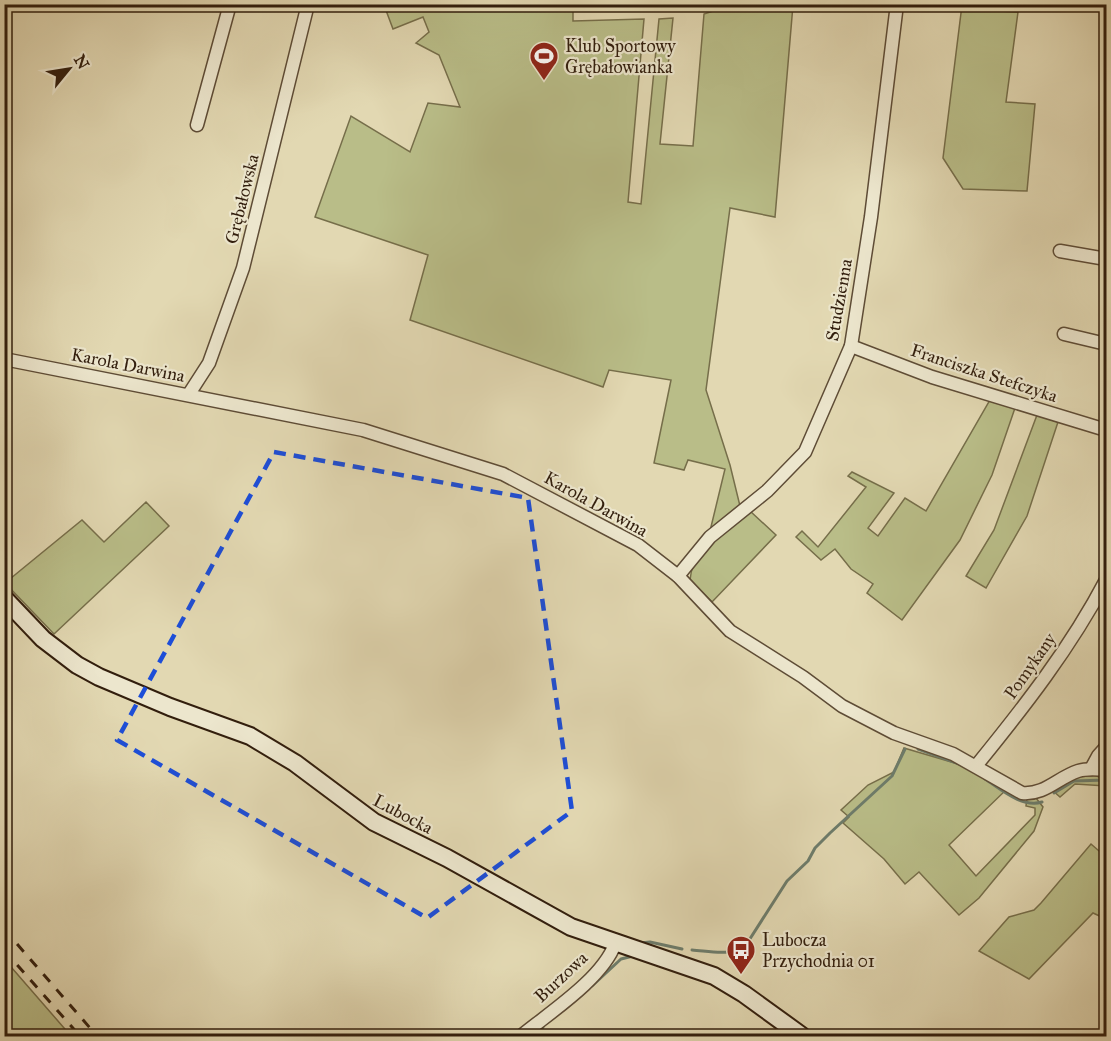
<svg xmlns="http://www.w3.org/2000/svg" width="1111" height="1041" font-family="'IM FELL Great Primer',serif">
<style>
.green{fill:#b9bd88;stroke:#766e4a;stroke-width:1.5}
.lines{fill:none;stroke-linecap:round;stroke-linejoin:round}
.stream{stroke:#6d7c6b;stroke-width:3}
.street-casing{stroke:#5e4c36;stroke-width:15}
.secondary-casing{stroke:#321e0d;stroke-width:20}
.street{stroke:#ece6cd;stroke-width:12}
.secondary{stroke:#ece6cd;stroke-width:16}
.rail{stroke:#321e0d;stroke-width:3;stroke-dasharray:10 10;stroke-linecap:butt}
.marked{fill:none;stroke:#1d4ed8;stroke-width:4.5;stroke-dasharray:12 8;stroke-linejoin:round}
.labels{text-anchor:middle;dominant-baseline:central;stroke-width:4.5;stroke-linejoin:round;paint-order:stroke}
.poi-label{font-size:18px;fill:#321e0d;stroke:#ece6cd;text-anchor:start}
.street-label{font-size:18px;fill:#321e0d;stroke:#ece6cd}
</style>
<rect width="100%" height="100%" fill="#e2d8b2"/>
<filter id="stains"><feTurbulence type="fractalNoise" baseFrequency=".00333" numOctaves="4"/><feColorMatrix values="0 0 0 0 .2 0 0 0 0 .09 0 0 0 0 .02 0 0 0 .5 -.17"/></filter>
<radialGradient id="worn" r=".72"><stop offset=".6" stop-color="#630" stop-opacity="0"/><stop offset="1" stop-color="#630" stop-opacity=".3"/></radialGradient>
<g class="green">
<polygon points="384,5 573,5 573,21 644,19 628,202 641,204 659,19 673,18 660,144 693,146 704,14 731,5 793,5 775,217 730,208 706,390 730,465 740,506 710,531 725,469 688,460 684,470 654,463 671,380 609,370 603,387 410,320 428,255 315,217 351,116 410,152 428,103 460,107 439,55 416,43 429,32 423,17 393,29"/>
<polygon points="962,5 1000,5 1000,11 1018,12 1006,102 1035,104 1027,191 963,189 943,158"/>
<polygon points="990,400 1015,408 992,475 960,540 902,620 867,593 873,584 851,569 835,549 821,560 796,537 802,531 818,547 866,487 848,476 852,472 894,493 868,528 878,536 905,498 926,511"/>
<polygon points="1037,415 1058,422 1027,516 986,588 966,576 994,530"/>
<polygon points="146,502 169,526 54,634 5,583 82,520 104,542"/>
<path d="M 750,511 L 776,535 L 712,602 L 690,580 C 692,548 727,530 750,511 Z"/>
<polygon points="904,748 975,769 1007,789 949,845 976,876 1035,815 1035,808 1026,806 1027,798 1036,798 1043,807 1034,831 979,898 959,915 919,872 905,884 884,859 843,823 849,817 841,810 868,785 894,772"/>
<polygon points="1090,771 1100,778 1106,772 1106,786 1075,784 1060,797 1052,790"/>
<polygon points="1091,844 1106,857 1106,919 1093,913 1029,979 979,951 1009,917 1034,910 1041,903"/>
<polygon points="5,960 71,1036 5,1036"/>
</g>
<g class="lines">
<g class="stream">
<polyline points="918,749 962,765"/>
<path d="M 985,779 C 1002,790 1022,808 1042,802"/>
<polyline points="1054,793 1074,781 1106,780"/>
<polyline points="640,943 650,942 682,949"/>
<path d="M 692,950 C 709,951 731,957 746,945 L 787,881 L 808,861 L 815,848 L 830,833 L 892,776 L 905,749"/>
<polyline points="592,986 621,959 633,956"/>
<polyline points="538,1036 544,1025"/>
</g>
<g class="street-casing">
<g id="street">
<polyline points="197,125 230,4"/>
<polyline points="1060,251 1106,259"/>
<polyline points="1064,334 1106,344"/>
<polyline points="851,346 932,377 1106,430"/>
<path d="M 4,359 L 363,430 L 503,474 L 638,545 L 678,576 L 730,631 L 803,677 L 842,706 L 894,733 L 953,754 L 1022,793 C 1045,795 1057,778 1078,771 C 1087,768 1097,769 1106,770"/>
<polyline points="189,394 209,363 243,268 308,4"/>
<polyline points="678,576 710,537 767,491 805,452 851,346 871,217 897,4"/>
<path d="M 976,766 C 1024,707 1071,647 1106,580"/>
<polyline points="1091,769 1098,756 1106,747"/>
<path d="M 521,1036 C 549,1013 602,979 615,944"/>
</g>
</g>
<g class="secondary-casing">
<polyline id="secondary" points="4,598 43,639 77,665 99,677 170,707 250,736 295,763 374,822 447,858 571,927 714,976 744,994 802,1036"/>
</g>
<use href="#street" class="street"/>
<use href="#secondary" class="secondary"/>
<g class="rail">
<polyline points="4,929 97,1036"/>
<polyline points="4,950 80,1036"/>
</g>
</g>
<path class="marked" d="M 274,452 L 528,498 L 572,811 L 427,918 L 117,740 Z"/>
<defs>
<g id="stadium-pin" transform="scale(1.5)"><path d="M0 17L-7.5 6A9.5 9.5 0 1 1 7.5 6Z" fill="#8f2418" stroke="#ece6cd"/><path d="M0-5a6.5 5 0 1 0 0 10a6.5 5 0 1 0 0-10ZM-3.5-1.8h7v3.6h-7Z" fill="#fff"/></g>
<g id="bus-pin" transform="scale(1.5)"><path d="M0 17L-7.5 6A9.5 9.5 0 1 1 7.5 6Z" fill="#8f2418" stroke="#ece6cd"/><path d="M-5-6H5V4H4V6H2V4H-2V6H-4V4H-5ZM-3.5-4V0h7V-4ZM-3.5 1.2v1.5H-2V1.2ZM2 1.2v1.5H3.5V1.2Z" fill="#fff"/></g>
</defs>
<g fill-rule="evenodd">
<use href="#stadium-pin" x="544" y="56"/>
<use href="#bus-pin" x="741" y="950"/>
</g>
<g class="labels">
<g class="poi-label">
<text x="565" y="46">Klub Sportowy<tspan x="565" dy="21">Grębałowianka</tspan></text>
<text x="762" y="940">Lubocza<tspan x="762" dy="21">Przychodnia 01</tspan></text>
</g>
<g class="street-label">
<text transform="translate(242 199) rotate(-76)">Grębałowska</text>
<text transform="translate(839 300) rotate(-80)">Studzienna</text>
<text transform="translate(128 365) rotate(11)">Karola Darwina</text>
<text transform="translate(984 373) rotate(18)">Franciszka Stefczyka</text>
<text transform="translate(596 504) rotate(29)">Karola Darwina</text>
<text transform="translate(1030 666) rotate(-55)">Pomykany</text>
<text transform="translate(403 814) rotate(28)">Lubocka</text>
<text transform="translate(561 977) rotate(-43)">Burzowa</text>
</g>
</g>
<rect width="1111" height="1041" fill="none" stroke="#e2d8b2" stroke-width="24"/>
<rect x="6" y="6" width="1099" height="1029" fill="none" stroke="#321e0d" stroke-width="3"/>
<rect x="12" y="12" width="1087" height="1017" fill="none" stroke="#321e0d" stroke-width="1.5"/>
<g transform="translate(69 69) rotate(60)" stroke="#ece6cd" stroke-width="4.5" paint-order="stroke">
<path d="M0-4.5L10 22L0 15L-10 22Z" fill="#321e0d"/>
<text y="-9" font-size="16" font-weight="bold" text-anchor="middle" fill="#321e0d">N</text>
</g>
<rect width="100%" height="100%" filter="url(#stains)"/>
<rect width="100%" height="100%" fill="url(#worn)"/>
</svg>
